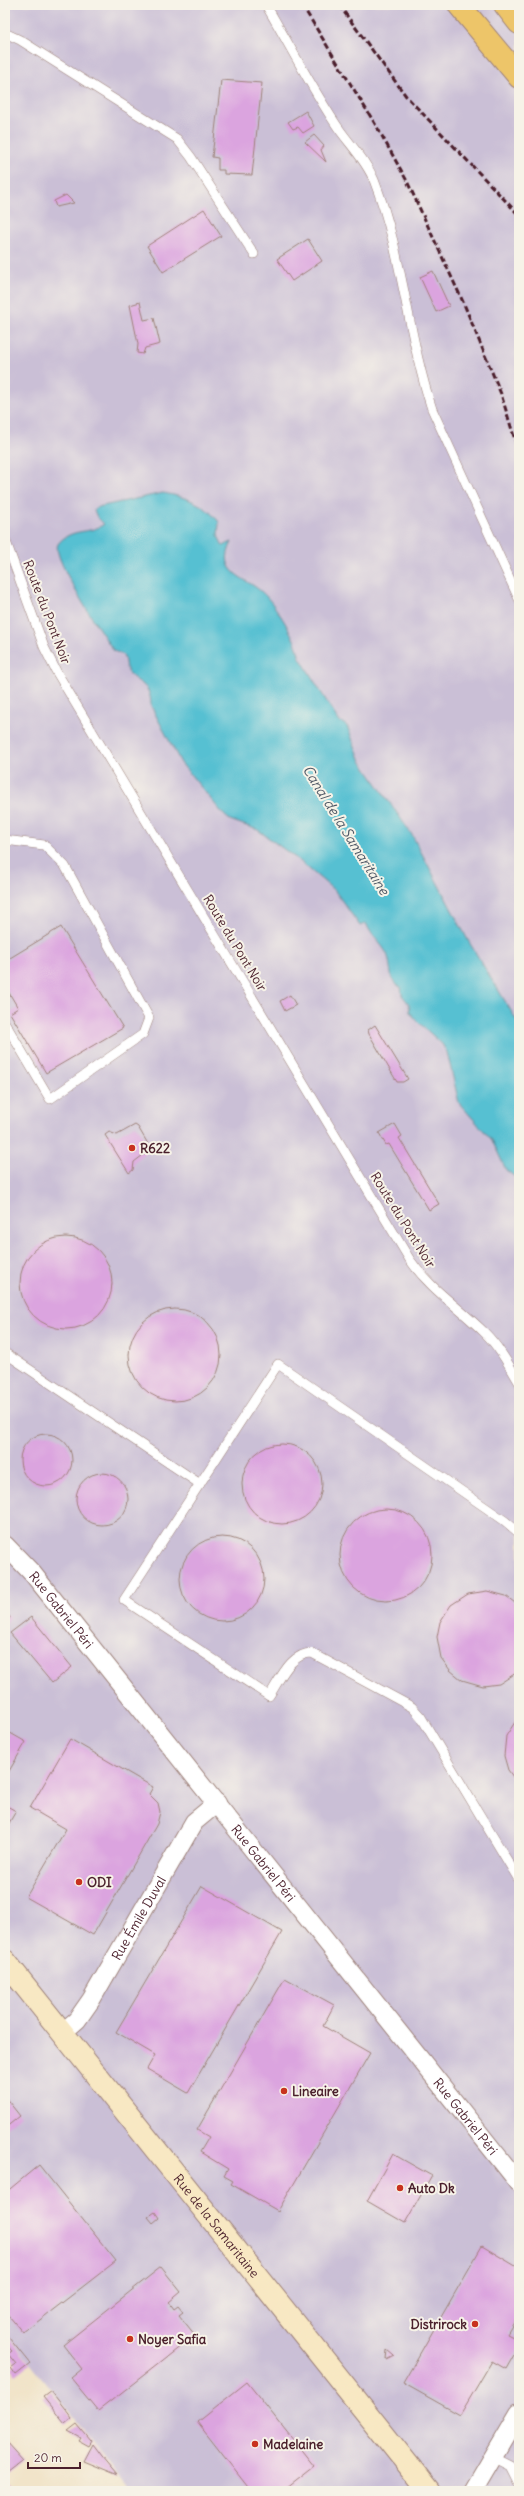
<svg xmlns="http://www.w3.org/2000/svg" width="524" height="2496" font-family="Delius,sans-serif">
<style>
.industrial{fill:#cabfd6}
.water{fill:#56c0d2;stroke:#50707e}
.building{fill:#dba4df}
.lines{fill:none;stroke-linecap:round;stroke-linejoin:round}
.lane-casing{stroke:#9e827a;stroke-width:10}
.street-casing{stroke:#9e827a;stroke-width:20}
.secondary-casing{stroke:#9e827a;stroke-width:24}
.primary-casing{stroke:#9e827a;stroke-width:24}
.lane{stroke:#fff;stroke-width:9}
.street{stroke:#fff;stroke-width:18}
.secondary{stroke:#f8e8c3;stroke-width:22}
.primary{stroke:#edc569;stroke-width:22}
.rail{stroke:#4a1f2b;stroke-width:3;stroke-dasharray:6 3;stroke-linecap:butt}
.poi-dot{fill:#c8321e;stroke:#f7f3e8;stroke-width:1.5}
.labels{text-anchor:middle;dominant-baseline:central;stroke-width:4;stroke-linejoin:round;paint-order:stroke}
.street-label{font-size:13px;fill:#4a1f2b;stroke:#f7f3e8}
.poi-label{font-size:13px;font-weight:bold;fill:#4a1f2b;stroke:#f7f3e8;text-anchor:start}
.water-label{font-size:14px;font-style:italic;fill:#4e5765;stroke:#f7f3e8}
</style>
<rect width="100%" height="100%" fill="#f7f3e8"/>
<filter id="ink" filterUnits="userSpaceOnUse"><feTurbulence type="fractalNoise" baseFrequency=".025" numOctaves="2"/><feDisplacementMap in="SourceGraphic" scale="8" xChannelSelector="R" yChannelSelector="G"/><feConvolveMatrix kernelMatrix="1 2 1 2 8 2 1 2 1" color-interpolation-filters="sRGB"/></filter>
<filter id="wash" filterUnits="userSpaceOnUse"><feTurbulence type="fractalNoise" baseFrequency=".012" numOctaves="4" result="noise"/><feDisplacementMap in="SourceGraphic" scale="16" xChannelSelector="R" yChannelSelector="G"/><feGaussianBlur stdDeviation="0.9" result="paint"/><feColorMatrix in="noise" values="0 0 0 0 0 0 0 0 0 0 0 0 0 0 0 0 0 1.4 0 .05"/><feComposite in="paint" operator="in"/></filter>
<g filter="url(#wash)">
<rect width="100%" height="100%" fill="#f1e4c9"/>
<polygon class="industrial" points="5,5 519,5 519,2491 133,2491 5,2332"/>
<path class="water" d="M 163,493 C 186,497 204,503 219,522 L 218,536 L 223,546 L 232,542 C 216,574 245,576 263,593 C 275,604 298,641 299,656 L 338,720 L 347,726 L 361,761 L 412,835 L 469,942 L 519,1024 L 519,1180 L 506,1170 L 492,1140 L 459,1103 L 447,1052 L 442,1044 L 417,1021 L 410,1012 L 409,1004 L 402,995 L 401,987 C 388,982 392,966 387,954 C 381,942 372,938 366,923 L 360,926 L 335,891 L 301,862 L 258,830 L 230,820 L 224,815 L 181,763 L 151,706 C 151,680 135,685 127,670 C 124,665 126,660 123,655 L 114,651 C 104,637 50,556 58,544 C 71,527 90,535 104,524 L 97,517 L 94,510 L 98,507 Z"/>
<g id="blocks">
<g class="building">
<polygon points="221,80 262,83 252,175 224,174 224,170 218,170 218,158 212,157"/>
<polygon points="306,111 314,126 303,133 298,127 293,129 288,122"/>
<polygon points="314,135 324,146 321,150 326,162 305,142"/>
<polygon points="66,195 74,203 56,207 54,201"/>
<polygon points="204,209 221,236 163,272 147,246"/>
<polygon points="308,239 322,261 292,281 277,259"/>
<polygon points="433,271 449,306 436,312 420,277"/>
<polygon points="140,302 144,320 154,318 160,344 145,348 143,354 137,353 138,344 130,305"/>
<polygon points="61,927 123,1028 46,1073 10,1013 18,1008 5,986 5,961"/>
<polygon points="290,995 296,1005 285,1011 280,1001"/>
<polygon points="375,1025 408,1079 403,1082 397,1082 369,1034 368,1030"/>
<polygon points="395,1124 402,1136 399,1138 439,1204 429,1210 389,1144 386,1145 379,1133"/>
<polygon points="135,1125 138,1127 151,1149 134,1162 133,1170 129,1173 105,1135 109,1132 117,1135"/>
<circle cx="66" cy="1283" r="46"/>
<circle cx="175" cy="1355" r="46"/>
<circle cx="46" cy="1460" r="26"/>
<circle cx="282" cy="1484" r="40"/>
<circle cx="102" cy="1499" r="26"/>
<circle cx="386" cy="1555" r="46"/>
<circle cx="222" cy="1579" r="42"/>
<polygon points="487,1591 506,1596 519,1606 519,1671 499,1684 483,1686 462,1680 450,1670 441,1658 437,1637 440,1622 451,1605 468,1594"/>
<polygon points="5,1614 10,1617 5,1625"/>
<polygon points="31,1617 72,1667 52,1683 10,1633"/>
<polygon points="519,1716 519,1785 508,1770 504,1756 506,1736"/>
<polygon points="5,1730 26,1742 5,1778"/>
<polygon points="70,1739 153,1787 149,1794 158,1803 160,1812 157,1824 93,1935 26,1897 66,1829 30,1808"/>
<polygon points="5,1805 16,1811 5,1830"/>
<polygon points="202,1886 282,1932 188,2093 147,2069 155,2055 116,2032"/>
<polygon points="285,1978 334,2005 323,2026 370,2053 278,2211 231,2184 233,2181 224,2176 228,2169 200,2152 209,2137 197,2130"/>
<polygon points="5,2097 20,2116 5,2128"/>
<polygon points="393,2154 432,2176 405,2223 367,2201"/>
<polygon points="39,2165 116,2261 23,2333 5,2311 5,2193"/>
<polygon points="155,2212 159,2218 153,2223 148,2217"/>
<polygon points="482,2246 519,2268 519,2314 507,2334 519,2340 519,2346 506,2369 492,2361 460,2415 403,2383"/>
<polygon points="161,2267 181,2292 169,2302 174,2309 178,2306 183,2312 179,2315 195,2335 98,2411 71,2378 82,2369 63,2345"/>
<polygon points="5,2333 30,2364 16,2375 11,2368 16,2364 8,2354 12,2351 5,2343"/>
<polygon points="387,2350 394,2356 386,2360"/>
<polygon points="247,2382 314,2466 282,2491 251,2491 197,2422"/>
<polygon points="51,2391 72,2418 65,2424 43,2397"/>
<polygon points="77,2424 91,2441 88,2446 79,2441 81,2438 68,2431"/>
<polygon points="5,2441 23,2461 5,2475"/>
<polygon points="93,2444 102,2456 118,2475 84,2461"/>
<polygon points="5,2485 17,2491 5,2491"/>
</g>
</g>
</g>
<g filter="url(#ink)">
<use href="#blocks" fill-opacity="0" stroke="#9e827a" stroke-width="1"/>
<g class="lines">
<g class="lane-casing">
<g id="lane">
<path d="M 266,5 C 289,44 310,85 335,123 C 347,142 365,158 374,180 C 403,254 407,334 432,409 L 519,599"/>
<polyline points="5,33 20,40 177,139 191,157 254,254"/>
<path d="M 5,539 L 44,647 L 56,671 L 410,1260 C 431,1290 460,1308 485,1333 C 499,1347 509,1365 519,1382"/>
<polyline points="5,840 44,845 65,866 149,1018 143,1034 50,1099 5,1023"/>
<polyline points="5,1353 200,1484"/>
<path d="M 519,1533 L 505,1521 L 278,1364 L 124,1600 L 269,1696 C 280,1680 290,1653 312,1653 L 412,1707 L 421,1717 L 519,1880"/>
<polyline points="493,2457 511,2466 519,2482"/>
</g>
</g>
<g class="street-casing">
<g id="street">
<path id="s1" d="M 5,1545 L 33,1574 L 519,2183"/>
<path id="s2" d="M 62,2033 L 77,2020 L 91,2000 L 194,1822 L 217,1803"/>
<polyline points="473,2491 519,2413"/>
</g>
</g>
<g class="secondary-casing">
<g id="secondary">
<path id="s3" d="M 5,1961 L 429,2491"/>
</g>
</g>
<g class="primary-casing">
<g id="primary">
<polyline points="459,5 519,77"/>
<polyline points="505,5 519,23"/>
</g>
</g>
<use href="#lane" class="lane"/>
<use href="#street" class="street"/>
<use href="#secondary" class="secondary"/>
<use href="#primary" class="primary"/>
<g class="rail">
<polyline points="302,5 377,127 407,181 464,304 501,394 519,453"/>
<polyline points="339,5 406,96 519,215"/>
</g>
</g>
</g>
<g class="poi-dot">
<circle cx="132" cy="1148" r="4"/>
<circle cx="79" cy="1882" r="4"/>
<circle cx="284" cy="2091" r="4"/>
<circle cx="400" cy="2188" r="4"/>
<circle cx="475" cy="2324" r="4"/>
<circle cx="130" cy="2339" r="4"/>
<circle cx="255" cy="2444" r="4"/>
</g>
<g class="labels">
<g class="street-label">
<text transform="translate(47 612) rotate(69)">Route du Pont Noir</text>
<text transform="translate(235 943) rotate(59)">Route du Pont Noir</text>
<text transform="translate(403 1220) rotate(58)">Route du Pont Noir</text>
<text stroke="none"><textPath href="#s1" startOffset="86">Rue Gabriel Péri</textPath></text>
<text stroke="none"><textPath href="#s1" startOffset="410">Rue Gabriel Péri</textPath></text>
<text stroke="none"><textPath href="#s2" startOffset="139">Rue Émile Duval</textPath></text>
<text stroke="none"><textPath href="#s1" startOffset="734">Rue Gabriel Péri</textPath></text>
<text stroke="none"><textPath href="#s3" startOffset="339">Rue de la Samaritaine</textPath></text>
</g>
<g class="poi-label">
<text x="140" y="1148">R622</text>
<text x="87" y="1882">ODI</text>
<text x="292" y="2091">Lineaire</text>
<text x="408" y="2188">Auto Dk</text>
<text x="467" y="2324" text-anchor="end">Distrirock</text>
<text x="138" y="2339">Noyer Safia</text>
<text x="263" y="2444">Madelaine</text>
</g>
<g class="water-label">
<text transform="translate(346 830) rotate(58)">Canal de la Samaritaine</text>
</g>
</g>
<rect width="524" height="2496" fill="none" stroke="#f7f3e8" stroke-width="20"/>
<path d="M28 2462v6h52v-6" fill="none" stroke="#4a1f2b" stroke-width="2"/>
<text x="34" y="2462" font-size="12" fill="#4a1f2b" stroke="#f7f3e8" stroke-width="3" paint-order="stroke">20 m</text>
</svg>
